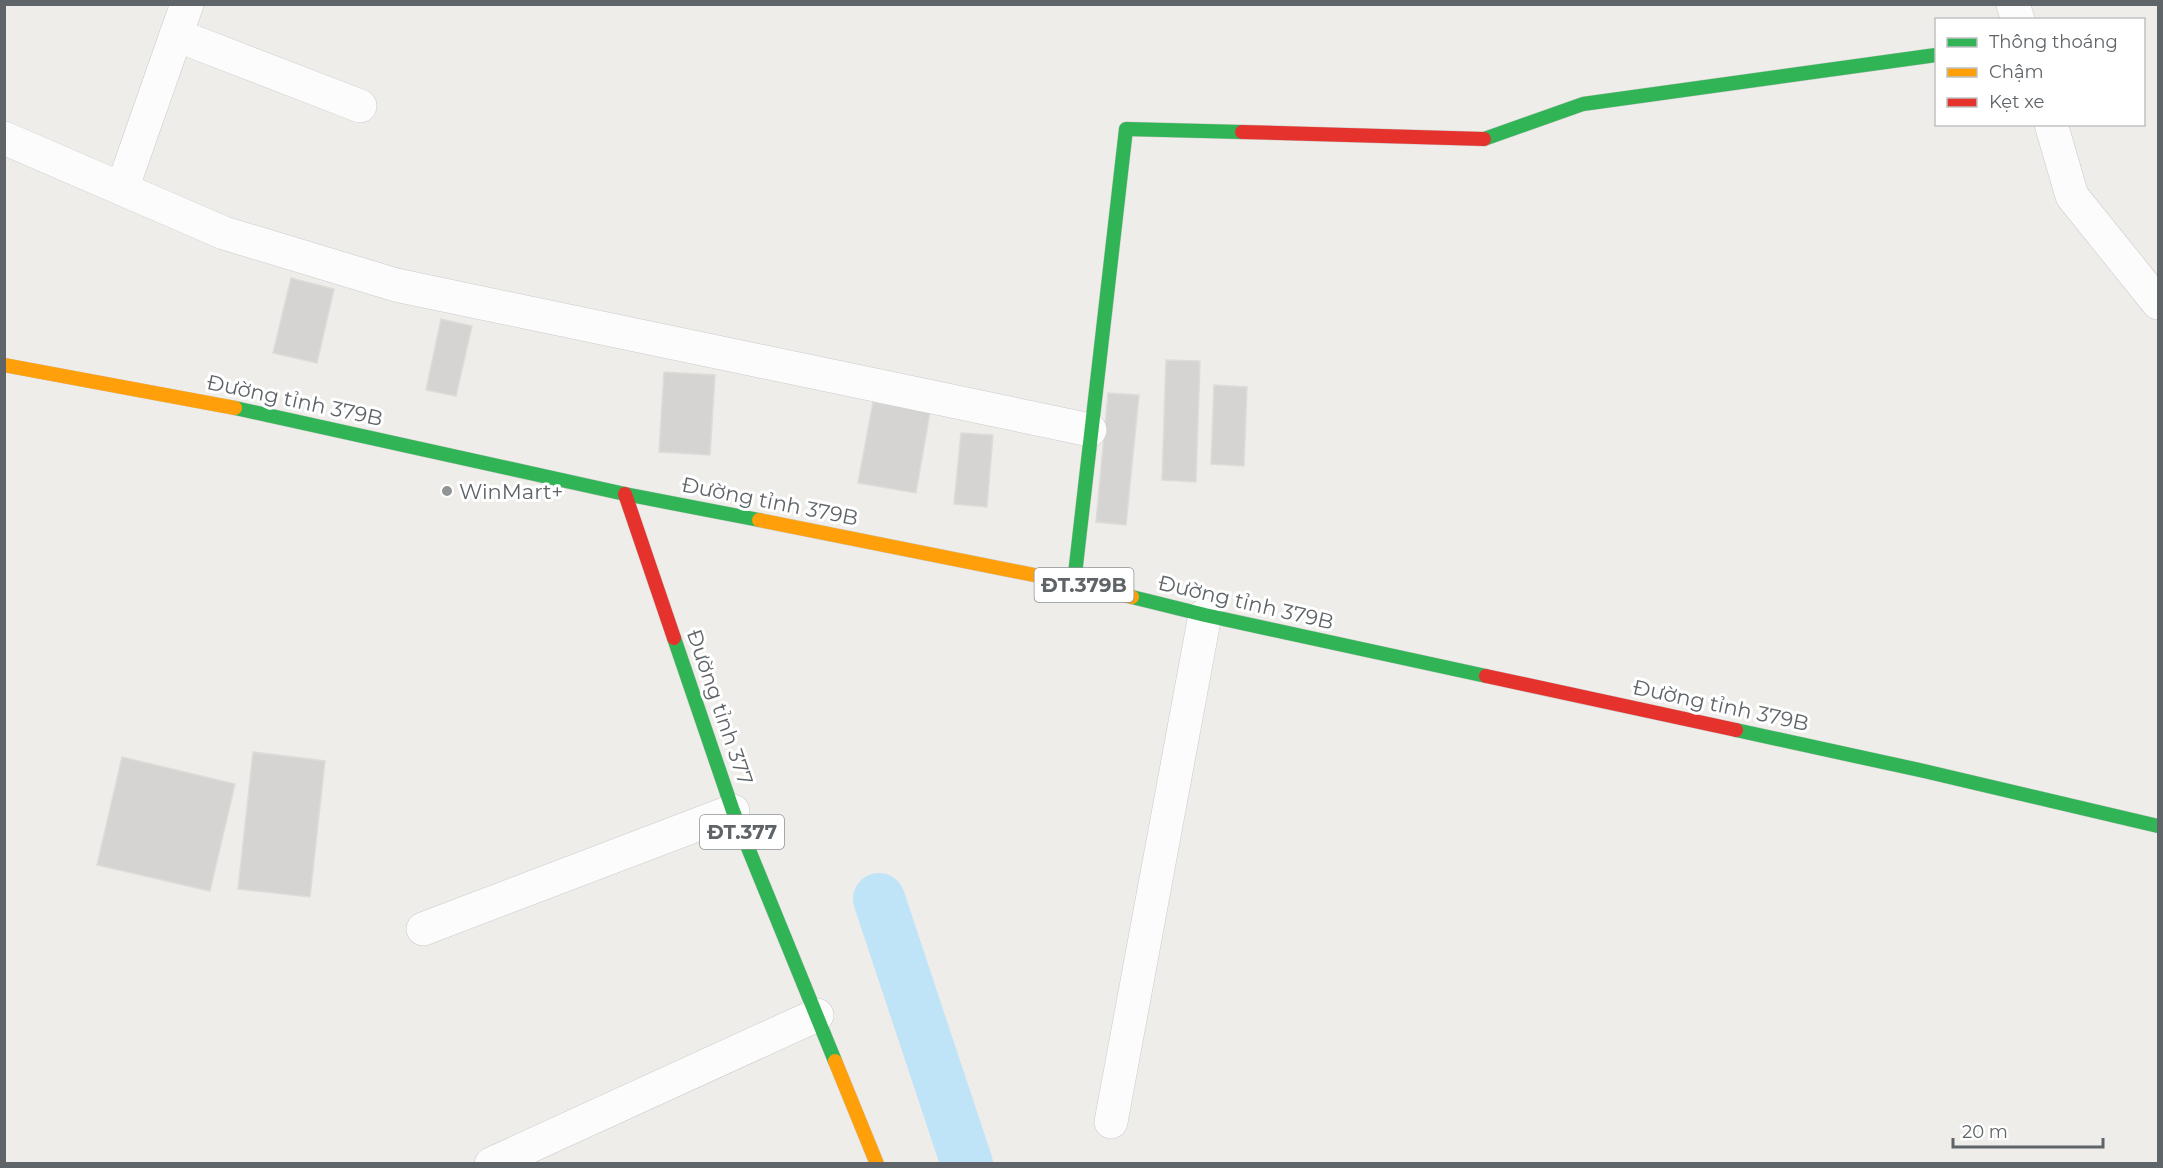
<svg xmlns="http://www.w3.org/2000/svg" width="2163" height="1168" font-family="Montserrat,sans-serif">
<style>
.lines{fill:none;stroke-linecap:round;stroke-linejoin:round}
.canal{stroke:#bfe4f8;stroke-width:52}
.building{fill:#d6d4d2;stroke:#dedcd8;stroke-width:1.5}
.street-casing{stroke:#cacaca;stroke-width:34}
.fast-casing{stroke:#cbcbcb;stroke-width:15}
.slow-casing{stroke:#cbcbcb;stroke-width:15}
.jam-casing{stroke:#cbcbcb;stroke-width:15}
.street{stroke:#fdfcfc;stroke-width:33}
.fast{stroke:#30b455;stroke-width:14}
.slow{stroke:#ff9f0a;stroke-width:14}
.jam{stroke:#e5322d;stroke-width:14}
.poi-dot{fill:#919495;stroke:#fff;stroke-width:2}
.labels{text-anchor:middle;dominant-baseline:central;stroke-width:6;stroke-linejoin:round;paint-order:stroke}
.shield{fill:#fff;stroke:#8e9295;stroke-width:1.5}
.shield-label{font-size:20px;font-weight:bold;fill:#5e6468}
.street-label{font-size:21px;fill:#5e6468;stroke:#fff}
.poi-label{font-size:21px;fill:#5e6468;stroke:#fff;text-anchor:start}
</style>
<rect width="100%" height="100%" fill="#efede9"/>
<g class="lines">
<polyline class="canal" points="879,899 967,1164"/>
</g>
<g class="building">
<polygon points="291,278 334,289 317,363 273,353"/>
<polygon points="441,319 472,326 456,396 426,390"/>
<polygon points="1166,360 1200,361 1196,482 1162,480"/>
<polygon points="664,372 715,375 710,455 659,452"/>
<polygon points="1214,385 1247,387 1244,466 1211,464"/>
<polygon points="1108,393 1139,395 1126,525 1096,522"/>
<polygon points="873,402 930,412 916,493 858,483"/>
<polygon points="961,433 993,435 987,507 954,504"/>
<polygon points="253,752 325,761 310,897 238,889"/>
<polygon points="122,757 235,784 210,891 97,865"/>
</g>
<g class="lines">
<g class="street-casing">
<g id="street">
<polyline points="2013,4 2018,20"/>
<polyline points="176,35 360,106"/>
<polyline points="2051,124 2072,196 2158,303"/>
<polyline points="4,138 224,233 396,285 1090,430"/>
<polyline points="122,189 187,4"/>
<polyline points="423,929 733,811"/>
<polyline points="1111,1122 1205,615"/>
<polyline points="491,1164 817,1015"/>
</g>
</g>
<g class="fast-casing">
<g id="fast">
<polyline points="1484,139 1583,104 1936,55"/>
<polyline points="235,408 625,494 759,520"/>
<polyline points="1074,583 1126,129 1242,132"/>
<polyline points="1132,597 1205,615 1486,676"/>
<polyline points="674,638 733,811 835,1061"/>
<polyline points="1736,730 1924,771 2158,826"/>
</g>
</g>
<g class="slow-casing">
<g id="slow">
<polyline points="4,365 235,408"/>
<polyline points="759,520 1074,583 1132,597"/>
<polyline points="835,1061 877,1164"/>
</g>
</g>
<g class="jam-casing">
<g id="jam">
<polyline points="1242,132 1484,139"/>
<polyline points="625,494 674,638"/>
<polyline points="1486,676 1736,730"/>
</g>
</g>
<use href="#street" class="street"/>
<use href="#fast" class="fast"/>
<use href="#slow" class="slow"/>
<use href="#jam" class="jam"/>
</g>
<circle class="poi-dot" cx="447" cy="491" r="6"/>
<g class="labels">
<g class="shield">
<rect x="1034.5" y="568" width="99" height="34" rx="4.5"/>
<rect x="700" y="815" width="84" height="34" rx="4.5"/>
</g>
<g class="shield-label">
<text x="1084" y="585">ĐT.379B</text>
<text x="742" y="832">ĐT.377</text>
</g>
<g class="street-label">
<text transform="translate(295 400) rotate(12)">Đường tỉnh 379B</text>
<text transform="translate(770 501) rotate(11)">Đường tỉnh 379B</text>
<text transform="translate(1246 602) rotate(13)">Đường tỉnh 379B</text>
<text transform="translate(1721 705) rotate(12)">Đường tỉnh 379B</text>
<text transform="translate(720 707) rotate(71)">Đường tỉnh 377</text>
</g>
<g class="poi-label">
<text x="459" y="491">WinMart+</text>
</g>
</g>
<rect width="2163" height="1168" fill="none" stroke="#5e6468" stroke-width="12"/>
<rect x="1935" y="18" width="210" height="108" fill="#ffffff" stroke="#bfc1c3" stroke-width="1.5"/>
<rect x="1947" y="38" width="30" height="9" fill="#30b455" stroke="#bfc1c3" stroke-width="1.5"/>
<text x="1989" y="48" font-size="18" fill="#5e6468">Thông thoáng</text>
<rect x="1947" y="68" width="30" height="9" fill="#ff9f0a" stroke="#bfc1c3" stroke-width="1.5"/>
<text x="1989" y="78" font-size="18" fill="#5e6468">Chậm</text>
<rect x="1947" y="98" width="30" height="9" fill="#e5322d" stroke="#bfc1c3" stroke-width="1.5"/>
<text x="1989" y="108" font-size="18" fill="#5e6468">Kẹt xe</text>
<path d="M1953 1138v9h150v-9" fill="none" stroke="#5e6468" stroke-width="3"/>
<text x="1962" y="1138" font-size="18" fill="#5e6468" stroke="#ffffff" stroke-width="4.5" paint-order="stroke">20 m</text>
</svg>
